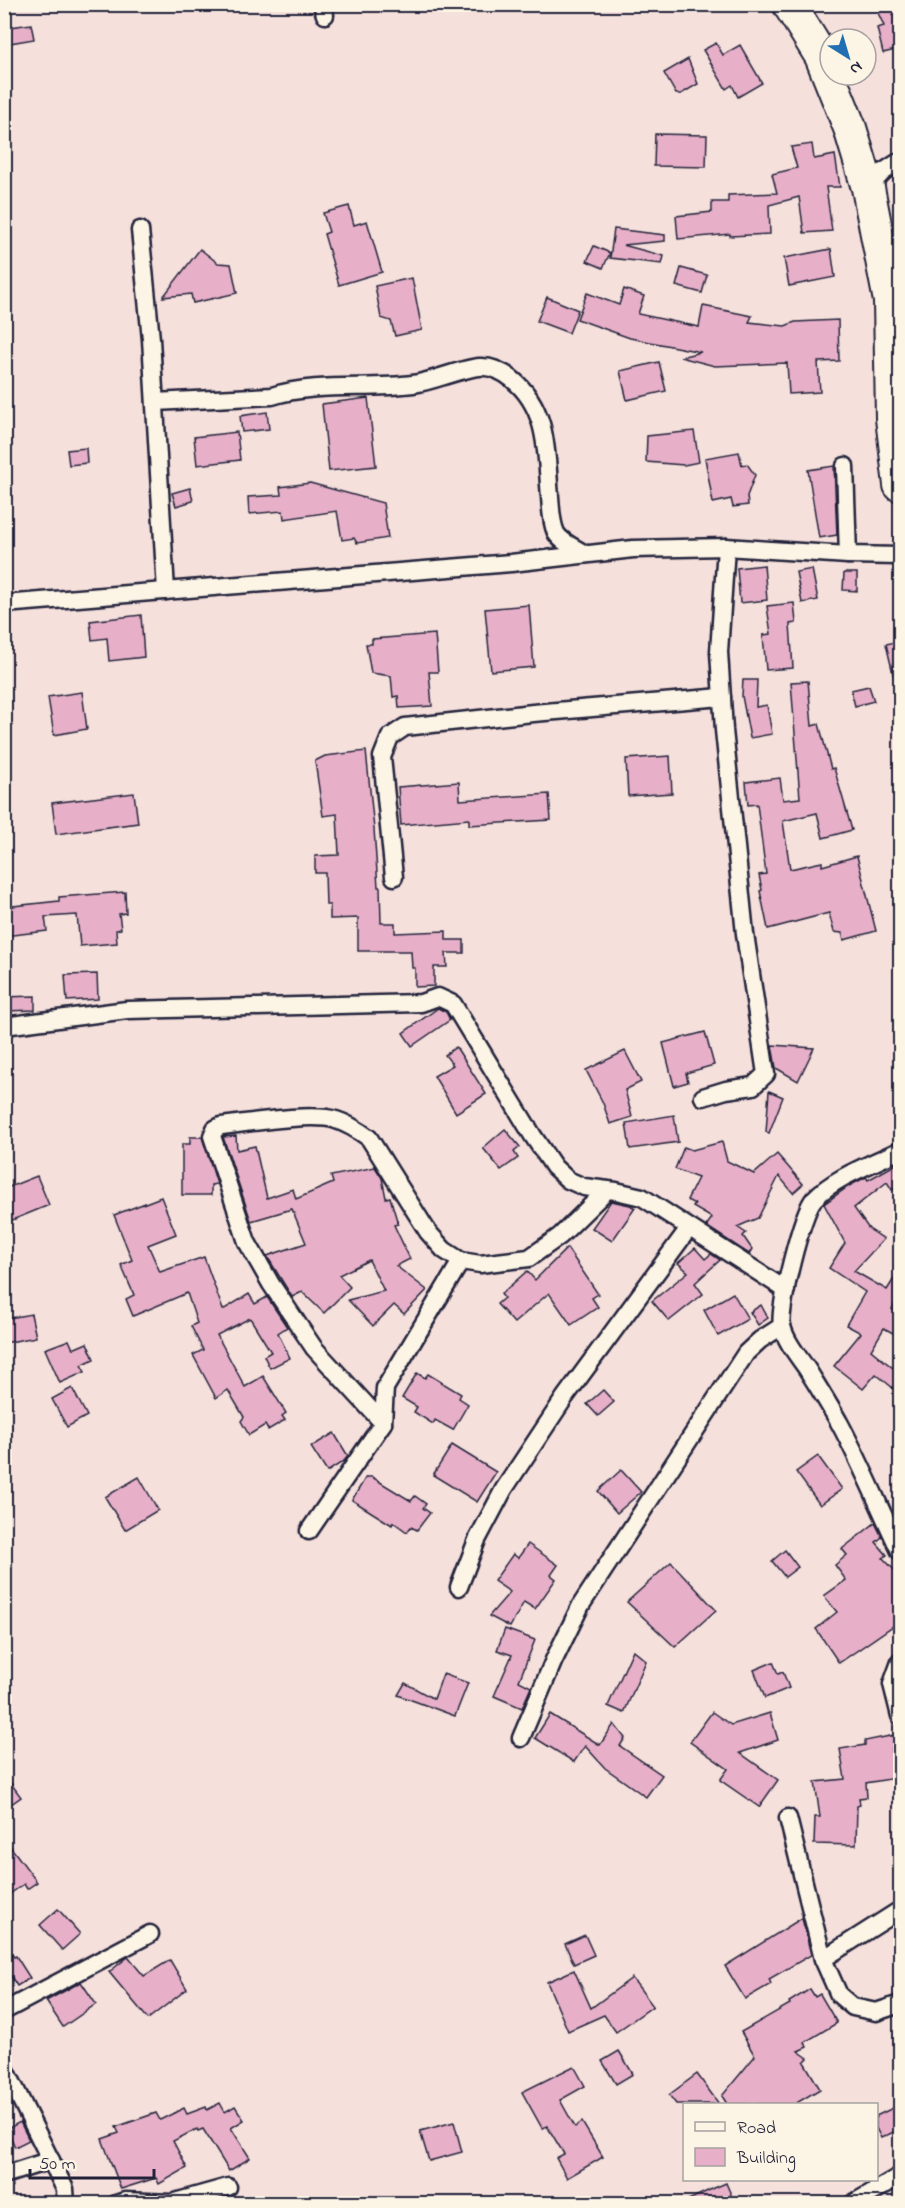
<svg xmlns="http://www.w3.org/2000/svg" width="905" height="2208" font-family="'Indie Flower',sans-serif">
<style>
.building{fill:#e7b0c8;stroke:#22223b;stroke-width:1.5}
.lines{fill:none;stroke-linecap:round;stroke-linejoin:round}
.street-casing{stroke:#22223b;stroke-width:21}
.highway-casing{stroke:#22223b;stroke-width:36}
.street{stroke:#fcf5e5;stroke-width:16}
.highway{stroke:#fcf5e5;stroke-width:32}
</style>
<rect width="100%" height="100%" fill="#f6e0dc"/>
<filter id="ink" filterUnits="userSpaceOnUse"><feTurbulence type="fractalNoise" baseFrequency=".0167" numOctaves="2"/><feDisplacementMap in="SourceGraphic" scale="12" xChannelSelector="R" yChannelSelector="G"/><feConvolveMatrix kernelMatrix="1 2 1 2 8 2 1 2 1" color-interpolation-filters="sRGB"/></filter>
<g filter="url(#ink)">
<g class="building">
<polygon points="874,4 889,4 891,9 900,7 900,49 883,53 877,28 884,26"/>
<polygon points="31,24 34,39 4,44 4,28"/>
<polygon points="716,43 723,55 740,45 762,83 738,97 732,85 726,89 703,50"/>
<polygon points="688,59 698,84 681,94 676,94 664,73"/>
<polygon points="655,134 707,135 706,167 654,166"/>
<polygon points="812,144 814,159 835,155 840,187 826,187 832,231 804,233 799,197 769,205 770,234 730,236 730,234 678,239 676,216 712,212 712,202 728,202 728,195 777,193 772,174 797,168 791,147"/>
<polygon points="349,206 354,225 367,221 382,272 339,285 324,234 329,232 323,213"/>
<polygon points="614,229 665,235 665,241 623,245 664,256 662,264 610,258"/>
<polygon points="594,246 610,253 603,268 587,261"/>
<polygon points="200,249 218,263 231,264 237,293 193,303 191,294 163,297"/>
<polygon points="831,249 835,277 789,286 784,258"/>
<polygon points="681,268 707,275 702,293 676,286"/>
<polygon points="412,278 422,330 395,336 391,321 381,318 375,286"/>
<polygon points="624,289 644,296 638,314 699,327 703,306 752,316 749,322 785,326 795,322 838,320 839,361 818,362 820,392 789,394 787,363 715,366 680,357 701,352 630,338 577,319 587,293 619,305"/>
<polygon points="547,297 578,310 569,333 537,321"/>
<polygon points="659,362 666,391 627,400 620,371"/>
<polygon points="368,398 376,466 329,471 322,404"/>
<polygon points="267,412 269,429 242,432 240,416"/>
<polygon points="694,431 699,462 684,465 646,462 647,436"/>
<polygon points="237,432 240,460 197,465 194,437"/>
<polygon points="86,448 87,463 69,465 67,450"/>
<polygon points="739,452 742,465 747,464 755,475 747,496 748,505 733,507 731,499 713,503 705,458"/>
<polygon points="834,466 837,535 819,538 808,470"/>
<polygon points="310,483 383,503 388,538 357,543 354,538 342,540 337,511 284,519 283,511 249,514 248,497 281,495 280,487"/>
<polygon points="190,488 193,501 176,506 172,493"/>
<polygon points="764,565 767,600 740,603 737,568"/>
<polygon points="812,569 818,600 802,603 796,572"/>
<polygon points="844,573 857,573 857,591 843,590"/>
<polygon points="794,603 796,623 790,624 793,668 766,670 763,635 771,634 767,606"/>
<polygon points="529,605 534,667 491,671 485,609"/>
<polygon points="141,615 144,657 109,661 107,638 92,640 90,621"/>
<polygon points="435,634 438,672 429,672 432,706 399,708 398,696 393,697 391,676 371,673 366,644 372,644 372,639"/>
<polygon points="900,641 900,682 895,682 886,644"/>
<polygon points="743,680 757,680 756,707 767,705 772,734 750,738 742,696"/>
<polygon points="808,681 812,726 819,724 831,769 834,768 852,830 823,838 817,813 783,821 790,869 822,862 822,866 857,856 876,931 844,940 842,933 834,932 829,913 768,929 760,891 762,890 759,875 766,874 757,804 748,805 746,782 780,778 783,800 800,798 791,682"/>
<polygon points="869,686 874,701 855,706 851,690"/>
<polygon points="82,692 87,729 54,735 48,697"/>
<polygon points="366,751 374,829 378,887 380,887 381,923 395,923 395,933 446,931 446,940 464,940 464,953 446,953 447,967 434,967 434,986 415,987 415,968 412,968 411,951 358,951 358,918 330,919 330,905 326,905 325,873 315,873 315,856 339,855 337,814 323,816 315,761 325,756"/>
<polygon points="670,756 672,793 628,796 626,759"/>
<polygon points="459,782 460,800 549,794 551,820 469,825 469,819 401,825 398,787"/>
<polygon points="134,793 138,823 56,834 52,803"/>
<polygon points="125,892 126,913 119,914 121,929 116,930 117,943 80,946 77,915 45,917 47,931 4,936 4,907 59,901 59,897"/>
<polygon points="97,974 98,999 67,1001 65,975"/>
<polygon points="35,996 35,1010 4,1011 4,997"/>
<polygon points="438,1008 446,1012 450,1020 412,1046 403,1033"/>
<polygon points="705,1032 714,1065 686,1073 688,1082 674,1086 663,1043"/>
<polygon points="772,1045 814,1048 798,1081 776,1068"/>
<polygon points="456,1047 486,1094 456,1113 434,1076 453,1065 445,1055"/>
<polygon points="625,1051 641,1082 625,1090 632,1117 610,1124 603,1103 586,1070"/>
<polygon points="769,1091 783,1097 769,1133 766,1132"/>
<polygon points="674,1115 678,1142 630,1149 626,1123"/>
<polygon points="505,1129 520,1147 514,1152 518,1158 501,1170 483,1148"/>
<polygon points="236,1136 237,1150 255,1146 267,1198 293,1189 296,1199 333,1183 331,1176 375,1167 382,1178 386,1198 390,1197 398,1224 394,1225 410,1259 396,1266 427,1290 404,1314 394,1305 373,1326 348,1300 384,1291 369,1260 339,1275 350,1287 324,1313 302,1292 292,1297 267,1256 306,1243 292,1209 251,1221 223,1137"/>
<polygon points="190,1137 202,1137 217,1184 211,1185 211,1195 182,1195 182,1144 190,1144"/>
<polygon points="722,1142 727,1161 754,1174 777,1154 803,1184 793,1193 779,1176 758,1218 737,1227 746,1233 743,1236 752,1249 749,1254 706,1226 712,1218 693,1207 695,1204 687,1200 698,1178 675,1169 684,1147 692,1150"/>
<polygon points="900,1162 900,1185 892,1190 887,1182 854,1208 869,1229 884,1239 854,1271 887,1290 900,1269 900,1295 892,1309 900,1314 900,1337 884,1328 871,1350 893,1368 900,1360 900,1394 876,1374 863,1389 834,1366 861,1333 846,1325 865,1292 829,1268 845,1243 824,1204 849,1186 866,1177 868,1180"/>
<polygon points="37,1176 49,1205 10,1221 4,1207 4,1189"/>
<polygon points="161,1197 176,1234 148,1245 160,1272 204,1257 223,1310 249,1294 255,1304 267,1297 287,1327 278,1333 290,1358 270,1368 264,1356 271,1352 250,1318 217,1335 245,1387 263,1376 286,1413 282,1416 285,1420 268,1430 265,1425 249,1435 241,1421 244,1417 228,1390 216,1398 193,1355 203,1350 191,1326 197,1323 187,1293 133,1316 126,1299 134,1295 121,1265 132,1260 114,1215"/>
<polygon points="611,1201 630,1205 635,1208 612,1241 592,1228"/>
<polygon points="567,1248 598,1294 592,1298 598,1307 571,1325 549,1293 514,1323 497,1304 504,1298 501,1294 527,1271 535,1280"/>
<polygon points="695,1248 705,1259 711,1254 720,1260 695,1283 703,1294 669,1321 652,1301 688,1272 678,1263"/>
<polygon points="733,1293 748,1319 718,1336 704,1310"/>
<polygon points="761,1305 768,1318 758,1325 750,1312"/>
<polygon points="31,1314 36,1337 4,1343 4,1319"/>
<polygon points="69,1340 73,1349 87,1343 94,1359 81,1365 85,1372 60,1383 45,1349"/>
<polygon points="417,1373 425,1378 428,1374 461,1394 459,1398 468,1404 453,1430 435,1420 433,1424 414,1412 417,1407 402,1398"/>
<polygon points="72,1388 87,1416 67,1427 52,1399"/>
<polygon points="603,1390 614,1402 598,1416 587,1404"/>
<polygon points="334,1433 348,1456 344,1461 327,1472 311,1447"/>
<polygon points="452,1445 496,1472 477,1502 433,1475"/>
<polygon points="818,1456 842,1489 820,1505 796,1472"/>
<polygon points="621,1470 641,1492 617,1513 598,1491"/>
<polygon points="139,1477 158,1510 125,1530 105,1497"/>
<polygon points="366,1477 372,1477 411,1501 415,1496 426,1504 423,1508 430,1513 417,1530 411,1527 407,1532 393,1522 392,1525 352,1500"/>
<polygon points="875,1523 882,1537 876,1542 887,1555 883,1558 900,1576 900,1621 839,1663 816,1629 837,1612 824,1596 846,1580 835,1565 847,1555 842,1549"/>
<polygon points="528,1544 558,1565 551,1575 556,1579 535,1609 524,1602 510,1627 489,1616 510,1592 494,1581 513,1554 518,1558"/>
<polygon points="785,1550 798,1567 785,1577 772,1561"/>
<polygon points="671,1562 716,1610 675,1647 627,1602"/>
<polygon points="505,1629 535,1640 519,1681 531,1687 522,1708 494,1696 512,1655 497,1650"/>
<polygon points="633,1650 646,1661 624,1713 608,1706"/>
<polygon points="773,1662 778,1674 783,1672 789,1688 765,1698 754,1670"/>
<polygon points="443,1674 468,1683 455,1716 398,1695 405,1683 434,1699"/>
<polygon points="712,1712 731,1725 770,1713 778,1740 740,1753 778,1780 759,1807 720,1780 728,1769 690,1742"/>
<polygon points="550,1714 600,1745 614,1724 625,1738 620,1746 662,1775 646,1797 605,1768 585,1746 574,1762 535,1738"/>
<polygon points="895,1735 897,1747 892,1748 896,1778 866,1783 867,1797 859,1798 860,1805 857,1806 856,1845 814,1844 815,1817 820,1817 815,1782 845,1779 840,1749 865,1745 865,1741"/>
<polygon points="4,1774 21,1797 4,1809"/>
<polygon points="4,1838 37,1882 27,1889 24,1884 4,1898"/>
<polygon points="58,1909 80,1934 62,1950 40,1925"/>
<polygon points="802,1918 811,1955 769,1979 771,1984 745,1999 725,1966"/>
<polygon points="585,1935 594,1955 574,1964 565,1944"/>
<polygon points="4,1943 14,1957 16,1956 30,1978 17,1986 4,1965"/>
<polygon points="128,1957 144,1976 170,1960 187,1989 148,2019 109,1972"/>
<polygon points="574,1970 591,2008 632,1978 653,2006 616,2032 604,2015 568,2031 547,1982"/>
<polygon points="81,1982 96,2004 63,2027 46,2001"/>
<polygon points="810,1989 815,1997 820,1994 837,2023 805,2042 807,2047 798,2051 808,2058 804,2062 820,2089 795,2104 727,2104 722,2096 755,2056 741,2032 790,2004 789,2002"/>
<polygon points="619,2051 633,2074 616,2084 602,2061"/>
<polygon points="574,2066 585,2086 560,2100 575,2127 582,2122 603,2157 567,2178 556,2158 564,2154 547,2126 542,2128 522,2092"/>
<polygon points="697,2074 719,2104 676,2104 669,2095"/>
<polygon points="220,2103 225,2112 235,2106 244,2120 231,2128 250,2158 229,2171 203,2129 198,2131 197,2129 173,2141 187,2168 159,2184 156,2178 121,2189 102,2139 119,2133 116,2127 156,2113 160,2120 184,2108 187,2114 206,2107 207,2110"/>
<polygon points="895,2107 900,2118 900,2129 881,2138 876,2128 876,2116"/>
<polygon points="20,2122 29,2140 15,2147 7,2129"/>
<polygon points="454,2122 462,2152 429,2161 420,2131"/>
<polygon points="726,2183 735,2204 680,2204 712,2189"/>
</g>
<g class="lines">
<g class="street-casing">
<g id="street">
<polyline points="322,4 325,15"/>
<polyline points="868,188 883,172 900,161"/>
<polyline points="140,230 151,339 166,591"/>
<path d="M 155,402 L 272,396 C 318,382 366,390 413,384 C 435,381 459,369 479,367 C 491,366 503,372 512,379 C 549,409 546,454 550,497 C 551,508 551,522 556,533 C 562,543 576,548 585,554"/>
<polyline points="845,466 848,555"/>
<polyline points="4,604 511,563 633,549 726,547 848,555 900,556"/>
<polyline points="394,877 382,757 390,737 405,727 533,713 722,697"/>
<polyline points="4,1026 127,1010 421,1003 438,997 453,1004 533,1136 554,1167 568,1180 584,1187 616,1191 642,1197 786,1290"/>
<polyline points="703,1097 726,1090 753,1086 766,1074 745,934 724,730 719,652 726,547"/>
<path d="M 900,1150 C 873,1164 836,1176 814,1199 C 802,1212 778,1309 782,1326 C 786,1342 798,1356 807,1369 C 818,1387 830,1406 840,1424 C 862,1465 880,1509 900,1551"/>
<path d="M 383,1423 L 314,1348 L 271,1284 L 247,1242 L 212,1136 L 215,1129 L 221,1126 C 247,1123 314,1112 336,1120 C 349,1124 358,1130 369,1138 L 428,1232 L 444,1250 L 461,1261 L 480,1264 L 529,1258 L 560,1236 L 607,1190"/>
<polyline points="309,1531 383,1423 385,1388 461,1261"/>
<polyline points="459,1587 477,1540 504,1489 565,1397 689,1228"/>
<polyline points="900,1662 892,1684 900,1716"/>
<polyline points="521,1738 554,1660 581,1605 746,1353 760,1340 782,1326"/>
<polyline points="788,1818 823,1959 839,1995 853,2007 876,2012 900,2004"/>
<polyline points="823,1959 900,1910"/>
<polyline points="4,2011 150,1934"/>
<polyline points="4,2066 65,2189 66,2204"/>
<polyline points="4,2175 51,2160"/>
<polyline points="116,2204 125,2201 171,2203 228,2187"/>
<polyline points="852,2204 900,2176"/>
</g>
</g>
<g class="highway-casing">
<polyline id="highway" points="789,4 821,56 850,128 868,188 890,301 892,418 900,485"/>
</g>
<use href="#street" class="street"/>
<use href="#highway" class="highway"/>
</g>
</g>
<rect width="905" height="2208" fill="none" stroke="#fcf5e5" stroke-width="24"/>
<rect x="12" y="12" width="881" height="2184" fill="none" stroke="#22223b" stroke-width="2" filter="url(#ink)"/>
<rect x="683" y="2103" width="195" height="78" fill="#fcf5e5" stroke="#a5a1a1" stroke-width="1.5"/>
<rect x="695" y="2122" width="30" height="9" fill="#fcf5e5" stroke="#a5a1a1" stroke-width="1.5"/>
<text x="737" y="2133" font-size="18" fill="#22223b">Road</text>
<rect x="695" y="2148" width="30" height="18" fill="#e7b0c8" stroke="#a5a1a1" stroke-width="1.5"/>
<text x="737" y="2163" font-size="18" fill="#22223b">Building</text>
<g transform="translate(848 57) rotate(143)"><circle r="28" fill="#fcf5e5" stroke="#a5a1a1" stroke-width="1.5"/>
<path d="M0-4.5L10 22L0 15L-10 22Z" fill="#1f6fb2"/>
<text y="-9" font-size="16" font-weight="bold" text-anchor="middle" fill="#22223b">N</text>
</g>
<path d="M30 2169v9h124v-9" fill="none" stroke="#22223b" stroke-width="3"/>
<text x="39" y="2169" font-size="18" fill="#22223b" stroke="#fcf5e5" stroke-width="4.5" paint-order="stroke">50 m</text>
</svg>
